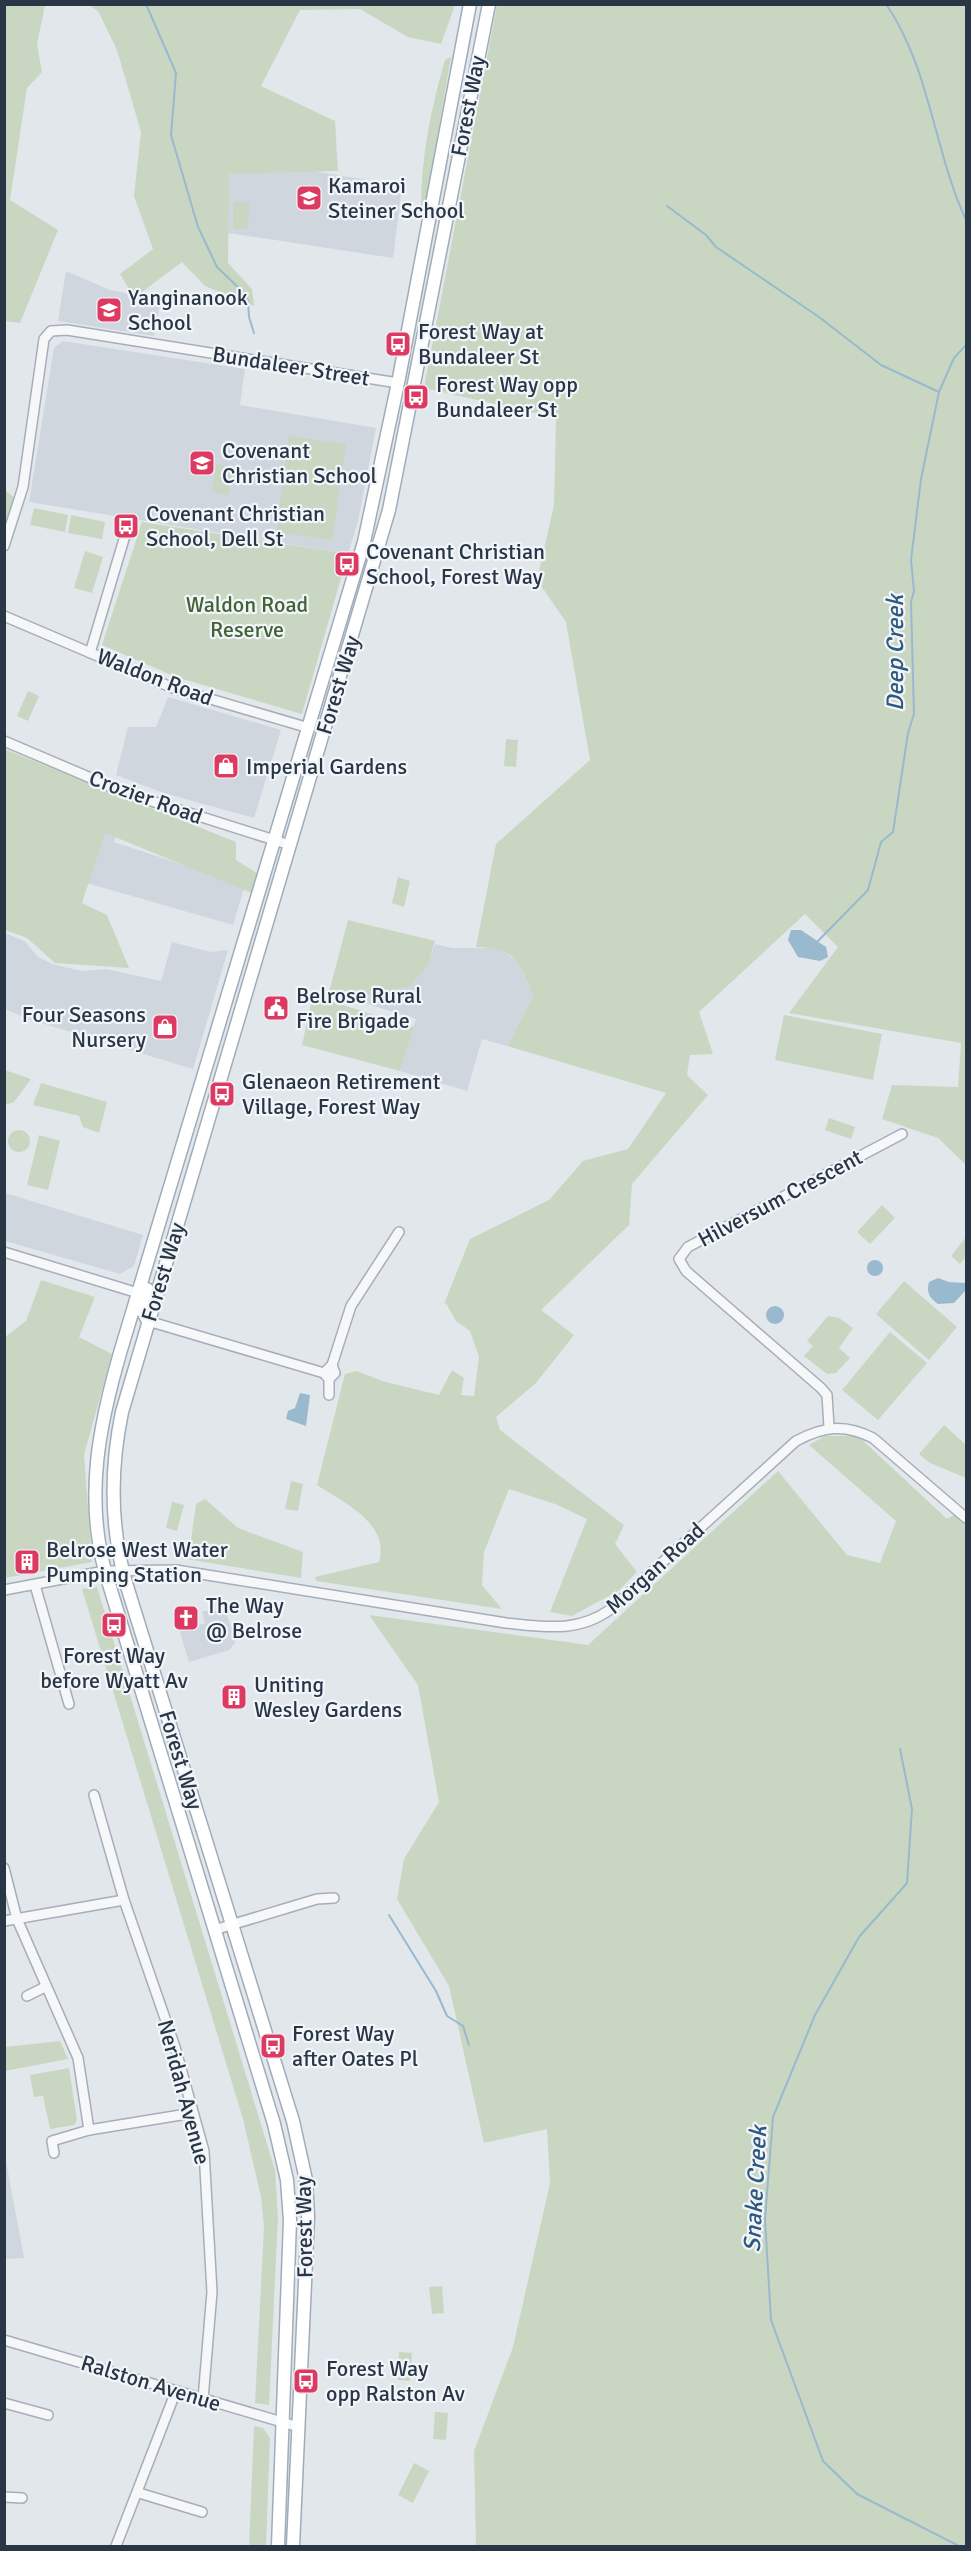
<svg xmlns="http://www.w3.org/2000/svg" width="971" height="2551" font-family="Signika,sans-serif">
<style>
.built{fill:#d0d6de}
.green{fill:#c9d7c2}
.water{fill:#99b9cf}
.lines{fill:none;stroke-linecap:round;stroke-linejoin:round}
.stream{stroke:#99b9cf;stroke-width:2}
.minor-casing{stroke:#a6aeb7;stroke-width:12}
.major-casing{stroke:#a0acb9;stroke-width:15}
.minor{stroke:#f5f7f9;stroke-width:9}
.major{stroke:#fff;stroke-width:12}
.labels{text-anchor:middle;dominant-baseline:central;stroke-width:4.5;stroke-linejoin:round;paint-order:stroke}
.street-label{font-size:22px;fill:#283646;stroke:#f2f5f9}
.poi-label{font-size:22px;fill:#283646;stroke:#f2f5f9;text-anchor:start}
.park-label{font-size:22px;fill:#416333;stroke:#f2f5f9}
.water-label{font-size:24px;font-style:italic;fill:#2d597f;stroke:#f2f5f9}
</style>
<rect width="100%" height="100%" fill="#e2e7ec"/>
<g class="built">
<polygon points="212,154 402,186 393,258 222,232"/>
<polygon points="66,271 110,290 161,299 154,336 58,321"/>
<polygon points="63,341 245,369 240,405 376,428 358,521 348,554 29,502 54,348"/>
<polygon points="168,697 281,730 254,818 164,793 116,775 128,727 156,727"/>
<polygon points="111,795 126,801 114,842 245,885 233,925 83,882"/>
<polygon points="5,933 24,941 38,957 52,964 82,971 106,969 161,981 172,942 210,952 228,950 193,1069 28,1019 5,1009"/>
<polygon points="435,944 452,948 499,948 519,963 533,996 507,1046 482,1039 467,1091 400,1071 416,1019 355,1000 377,992 410,987 428,965"/>
<polygon points="5,1193 143,1235 134,1266 120,1274 5,1241"/>
<polygon points="202,1611 225,1611 236,1638 235,1643 229,1650 189,1662 180,1632 205,1623"/>
<polygon points="5,2156 24,2258 5,2259"/>
</g>
<g class="green">
<polygon points="5,4 45,5 37,44 42,72 27,88 10,200 58,230 20,323 4,321"/>
<polygon points="89,5 455,5 441,44 408,37 360,9 300,10 261,86 335,121 338,171 229,174 228,263 252,289 254,306 205,286 182,262 134,298 120,274 153,249 134,196 141,132 117,50 98,11"/>
<path d="M 497,5 L 966,5 L 966,1165 L 938,1138 L 882,1119 L 892,1085 L 958,1087 L 961,1043 L 789,1013 L 838,947 L 805,914 L 699,1012 L 713,1054 L 690,1055 L 687,1075 L 708,1095 L 632,1184 L 629,1225 L 541,1310 L 574,1335 L 536,1383 L 496,1417 L 500,1430 L 624,1525 L 615,1544 L 637,1572 L 618,1591 L 572,1616 L 550,1612 L 587,1519 L 555,1504 L 509,1489 L 484,1552 L 482,1585 L 502,1609 L 316,1581 L 315,1577 L 379,1562 C 390,1523 344,1503 317,1485 L 345,1374 L 357,1371 L 382,1381 L 439,1395 L 452,1370 L 464,1378 L 461,1395 L 474,1396 L 479,1357 L 470,1331 L 456,1321 L 446,1303 L 444,1304 L 470,1239 L 549,1200 L 583,1161 L 628,1149 L 666,1093 L 507,1046 L 533,996 C 519,962 516,948 476,947 L 496,844 L 590,760 L 566,622 L 537,580 L 554,505 L 556,418 L 424,388 Z"/>
<path d="M 451,57 L 425,208 L 421,207 C 421,157 431,108 445,60 Z"/>
<polygon points="233,202 249,202 248,229 233,229"/>
<polygon points="289,436 346,444 332,540 276,532"/>
<polygon points="216,464 233,467 228,495 212,492"/>
<polygon points="5,490 15,498 5,524"/>
<polygon points="34,508 68,515 65,532 30,525"/>
<polygon points="71,515 105,522 102,539 68,533"/>
<polygon points="142,522 348,554 302,714 176,677 102,645"/>
<polygon points="85,551 103,557 92,593 74,588"/>
<polygon points="28,691 39,696 28,721 17,716"/>
<polygon points="506,739 518,740 516,767 504,766"/>
<polygon points="4,749 236,842 236,860 257,873 252,893 105,833 82,903 107,915 129,968 55,963 27,938 5,930"/>
<polygon points="398,877 410,881 404,907 392,903"/>
<polygon points="348,920 435,941 428,965 410,987 377,992 355,1000 329,992"/>
<polygon points="313,996 414,1027 400,1071 302,1045"/>
<polygon points="784,1015 882,1034 873,1080 775,1060"/>
<polygon points="5,1070 31,1079 14,1102 5,1105"/>
<polygon points="41,1083 107,1102 99,1133 83,1127 79,1116 33,1105"/>
<polygon points="829,1118 855,1127 851,1139 825,1130"/>
<circle cx="19" cy="1141" r="11"/>
<polygon points="39,1135 60,1141 48,1190 27,1185"/>
<polygon points="882,1205 895,1218 870,1244 857,1232"/>
<polygon points="966,1237 966,1257 960,1264 951,1256"/>
<polygon points="41,1280 95,1297 79,1337 112,1354 84,1455 92,1562 5,1578 5,1337 26,1321"/>
<polygon points="904,1281 957,1327 929,1360 876,1314"/>
<polygon points="828,1316 839,1318 853,1328 839,1348 850,1358 836,1373 827,1374 804,1356 813,1346 807,1341"/>
<polygon points="890,1332 927,1363 878,1420 842,1390"/>
<polygon points="944,1425 966,1445 966,1478 930,1463 919,1454"/>
<polygon points="825,1436 858,1436 947,1519 966,1508 966,2546 476,2546 474,2451 513,2347 550,2183 547,2129 484,2143 449,1986 397,1899 404,1859 439,1802 418,1685 369,1615 588,1645 778,1471 847,1555 880,1563 896,1521 809,1445"/>
<polygon points="291,1481 303,1484 298,1511 285,1509"/>
<polygon points="205,1499 238,1528 303,1552 301,1578 180,1558 191,1540 196,1504"/>
<polygon points="172,1502 184,1505 177,1531 166,1528"/>
<polygon points="97,1587 275,2170 278,2218 269,2405 255,2403 264,2227 261,2197 243,2119 82,1589"/>
<polygon points="60,2041 68,2059 5,2071 5,2047"/>
<polygon points="69,2068 77,2120 74,2125 50,2129 43,2096 34,2097 30,2075"/>
<polygon points="442,2286 444,2313 432,2314 429,2287"/>
<polygon points="399,2352 412,2353 410,2381 398,2380"/>
<polygon points="435,2412 448,2413 446,2440 433,2439"/>
<polygon points="254,2426 263,2428 270,2438 266,2546 249,2546"/>
<polygon points="414,2463 429,2471 413,2503 398,2495"/>
</g>
<g class="water">
<polygon points="791,930 801,930 826,947 828,957 820,961 798,957 788,940"/>
<circle cx="875" cy="1268" r="8"/>
<path d="M 938,1278 L 949,1282 L 966,1283 L 966,1290 L 954,1303 L 938,1304 C 930,1299 926,1292 929,1282 Z"/>
<circle cx="775" cy="1315" r="9"/>
<polygon points="300,1393 310,1395 306,1426 286,1419 288,1411 295,1408"/>
</g>
<g class="lines">
<g class="stream">
<polyline points="146,4 176,73 171,135 198,227 217,267 242,291 248,301 249,317 254,333"/>
<path d="M 886,4 C 930,68 934,151 966,220"/>
<polyline points="667,206 706,235 716,247 819,317 881,365 939,392"/>
<polyline points="817,942 868,890 881,842 893,832 908,733 914,714 911,602 914,591 911,560 921,479 939,392 954,358 966,345"/>
<polyline points="900,1749 912,1809 907,1883 859,1937 815,2015 773,2117 765,2219 771,2320 823,2461 857,2494 959,2546"/>
<polyline points="389,1915 436,1991 447,2016 463,2026 469,2045"/>
</g>
<g class="minor-casing">
<g id="minor">
<polyline points="4,546 23,487 44,339 51,331 67,330 398,383"/>
<polyline points="4,616 173,688 309,728"/>
<polyline points="90,653 127,529"/>
<polyline points="4,741 126,793 290,845"/>
<polyline points="4,1252 138,1293"/>
<polyline points="148,1321 324,1373"/>
<polyline points="332,1365 351,1306 399,1232"/>
<polyline points="329,1395 329,1379 324,1373 332,1365 335,1373 329,1379"/>
<polyline points="829,1427 827,1395 821,1388 686,1271 679,1259 688,1247 902,1134"/>
<polyline points="35,1585 69,1704"/>
<path d="M 4,1590 L 105,1571 L 176,1570 L 506,1623 C 545,1627 578,1633 611,1609 L 796,1441 C 824,1426 845,1424 873,1438 L 966,1518"/>
<polyline points="94,1795 124,1900 175,2047 204,2151 212,2292 203,2399"/>
<polyline points="4,1868 17,1919 78,2058 89,2130"/>
<polyline points="4,1921 124,1900"/>
<polyline points="214,1930 317,1899 334,1898"/>
<polyline points="27,1996 45,1987"/>
<polyline points="54,2153 52,2141 89,2130 193,2113"/>
<polyline points="4,2340 299,2427"/>
<polyline points="4,2403 48,2415"/>
<polyline points="139,2493 202,2512"/>
<polyline points="4,2497 22,2498"/>
<polyline points="116,2546 176,2391"/>
</g>
</g>
<g class="major-casing">
<g id="major">
<polyline points="147,1289 142,1310 148,1321"/>
<path d="M 278,2546 L 290,2220 L 287,2180 L 274,2124 L 105,1571 C 85,1496 99,1426 120,1353 L 364,542 L 398,383 L 470,4"/>
<path d="M 293,2546 L 308,2217 L 306,2180 L 293,2121 L 126,1583 C 110,1526 110,1470 122,1412 L 389,510 L 489,4"/>
</g>
</g>
<use href="#minor" class="minor"/>
<use href="#major" class="major"/>
</g>
<defs>
<g id="school-square" transform="scale(1.35)"><rect x="-9" y="-9" width="18" height="18" rx="4" fill="#dd3a62" stroke="#f2f5f9"/><path d="M0-5L7-2L0 1L-7-2ZM-4 1L0 2.5L4 1V4Q0 6-4 4Z" fill="#fff"/></g>
<g id="bus-square" transform="scale(1.35)"><rect x="-9" y="-9" width="18" height="18" rx="4" fill="#dd3a62" stroke="#f2f5f9"/><path d="M-5-6H5V4H4V6H2V4H-2V6H-4V4H-5ZM-3.5-4V0h7V-4ZM-3.5 1.2v1.5H-2V1.2ZM2 1.2v1.5H3.5V1.2Z" fill="#fff"/></g>
<g id="shop-square" transform="scale(1.35)"><rect x="-9" y="-9" width="18" height="18" rx="4" fill="#dd3a62" stroke="#f2f5f9"/><path d="M-5-2.5h2.3a2.7 3.5 0 0 1 5.4 0H5L5.5 6h-11ZM-1.5-2.5h3a1.5 2.3 0 0 0-3 0Z" fill="#fff"/></g>
<g id="civic-square" transform="scale(1.35)"><rect x="-9" y="-9" width="18" height="18" rx="4" fill="#dd3a62" stroke="#f2f5f9"/><path d="M-.6-6.5H3V-4.5H.6V-3L4-1V1h2V6H-6V1h2V-1L-.6-3ZM-1.2 2.5V6h2.4V2.5Z" fill="#fff"/></g>
<g id="building-square" transform="scale(1.35)"><rect x="-9" y="-9" width="18" height="18" rx="4" fill="#dd3a62" stroke="#f2f5f9"/><path d="M-4-6H4V6H1V3H-1V6H-4ZM-2.5-4.3h1.7v1.8h-1.7ZM.8-4.3h1.7v1.8H.8ZM-2.5-1h1.7V.8h-1.7ZM.8-1h1.7V.8H.8Z" fill="#fff"/></g>
<g id="church-square" transform="scale(1.35)"><rect x="-9" y="-9" width="18" height="18" rx="4" fill="#dd3a62" stroke="#f2f5f9"/><path d="M-1.2-6h2.4v3.5h3.3v2.4h-3.3V6h-2.4V-.1h-3.3v-2.4h3.3Z" fill="#fff"/></g>
</defs>
<g fill-rule="evenodd">
<use href="#school-square" x="309" y="198"/>
<use href="#school-square" x="109" y="310"/>
<use href="#bus-square" x="398" y="344"/>
<use href="#bus-square" x="416" y="397"/>
<use href="#school-square" x="202" y="463"/>
<use href="#bus-square" x="126" y="526"/>
<use href="#bus-square" x="347" y="564"/>
<use href="#shop-square" x="226" y="766"/>
<use href="#civic-square" x="276" y="1008"/>
<use href="#shop-square" x="165" y="1027"/>
<use href="#bus-square" x="222" y="1094"/>
<use href="#building-square" x="27" y="1562"/>
<use href="#church-square" x="186" y="1618"/>
<use href="#bus-square" x="114" y="1625"/>
<use href="#building-square" x="234" y="1697"/>
<use href="#bus-square" x="273" y="2046"/>
<use href="#bus-square" x="306" y="2381"/>
</g>
<g class="labels">
<g class="street-label">
<text transform="translate(468 106) rotate(-79)">Forest Way</text>
<text transform="translate(291 366) rotate(9)">Bundaleer Street</text>
<text transform="translate(155 677) rotate(21)">Waldon Road</text>
<text transform="translate(338 685) rotate(-73)">Forest Way</text>
<text transform="translate(146 797) rotate(20)">Crozier Road</text>
<text transform="translate(780 1198) rotate(-28)">Hilversum Crescent</text>
<text transform="translate(163 1272) rotate(-73)">Forest Way</text>
<text transform="translate(655 1568) rotate(-42)">Morgan Road</text>
<text transform="translate(181 1760) rotate(73)">Forest Way</text>
<text transform="translate(184 2092) rotate(75)">Neridah Avenue</text>
<text transform="translate(304 2227) rotate(-91)">Forest Way</text>
<text transform="translate(151 2383) rotate(17)">Ralston Avenue</text>
</g>
<g class="poi-label">
<text x="328" y="185">Kamaroi<tspan x="328" dy="25">Steiner School</tspan></text>
<text x="128" y="297">Yanginanook<tspan x="128" dy="25">School</tspan></text>
<text x="418" y="331">Forest Way at<tspan x="418" dy="25">Bundaleer St</tspan></text>
<text x="436" y="384">Forest Way opp<tspan x="436" dy="25">Bundaleer St</tspan></text>
<text x="222" y="450">Covenant<tspan x="222" dy="25">Christian School</tspan></text>
<text x="146" y="513">Covenant Christian<tspan x="146" dy="25">School, Dell St</tspan></text>
<text x="366" y="551">Covenant Christian<tspan x="366" dy="25">School, Forest Way</tspan></text>
<text x="246" y="766">Imperial Gardens</text>
<text x="296" y="995">Belrose Rural<tspan x="296" dy="25">Fire Brigade</tspan></text>
<text x="146" y="1014" text-anchor="end">Four Seasons<tspan x="146" dy="25">Nursery</tspan></text>
<text x="242" y="1081">Glenaeon Retirement<tspan x="242" dy="25">Village, Forest Way</tspan></text>
<text x="46" y="1549">Belrose West Water<tspan x="46" dy="25">Pumping Station</tspan></text>
<text x="206" y="1605">The Way<tspan x="206" dy="25">@ Belrose</tspan></text>
<text x="114" y="1655" text-anchor="middle">Forest Way<tspan x="114" dy="25">before Wyatt Av</tspan></text>
<text x="254" y="1684">Uniting<tspan x="254" dy="25">Wesley Gardens</tspan></text>
<text x="292" y="2033">Forest Way<tspan x="292" dy="25">after Oates Pl</tspan></text>
<text x="326" y="2368">Forest Way<tspan x="326" dy="25">opp Ralston Av</tspan></text>
</g>
<g class="park-label">
<text x="247" y="604">Waldon Road<tspan x="247" dy="25">Reserve</tspan></text>
</g>
<g class="water-label">
<text transform="translate(895 653) rotate(-90)">Deep Creek</text>
<text transform="translate(755 2189) rotate(-87)">Snake Creek</text>
</g>
</g>
<rect width="971" height="2551" fill="none" stroke="#283646" stroke-width="12"/>
</svg>
